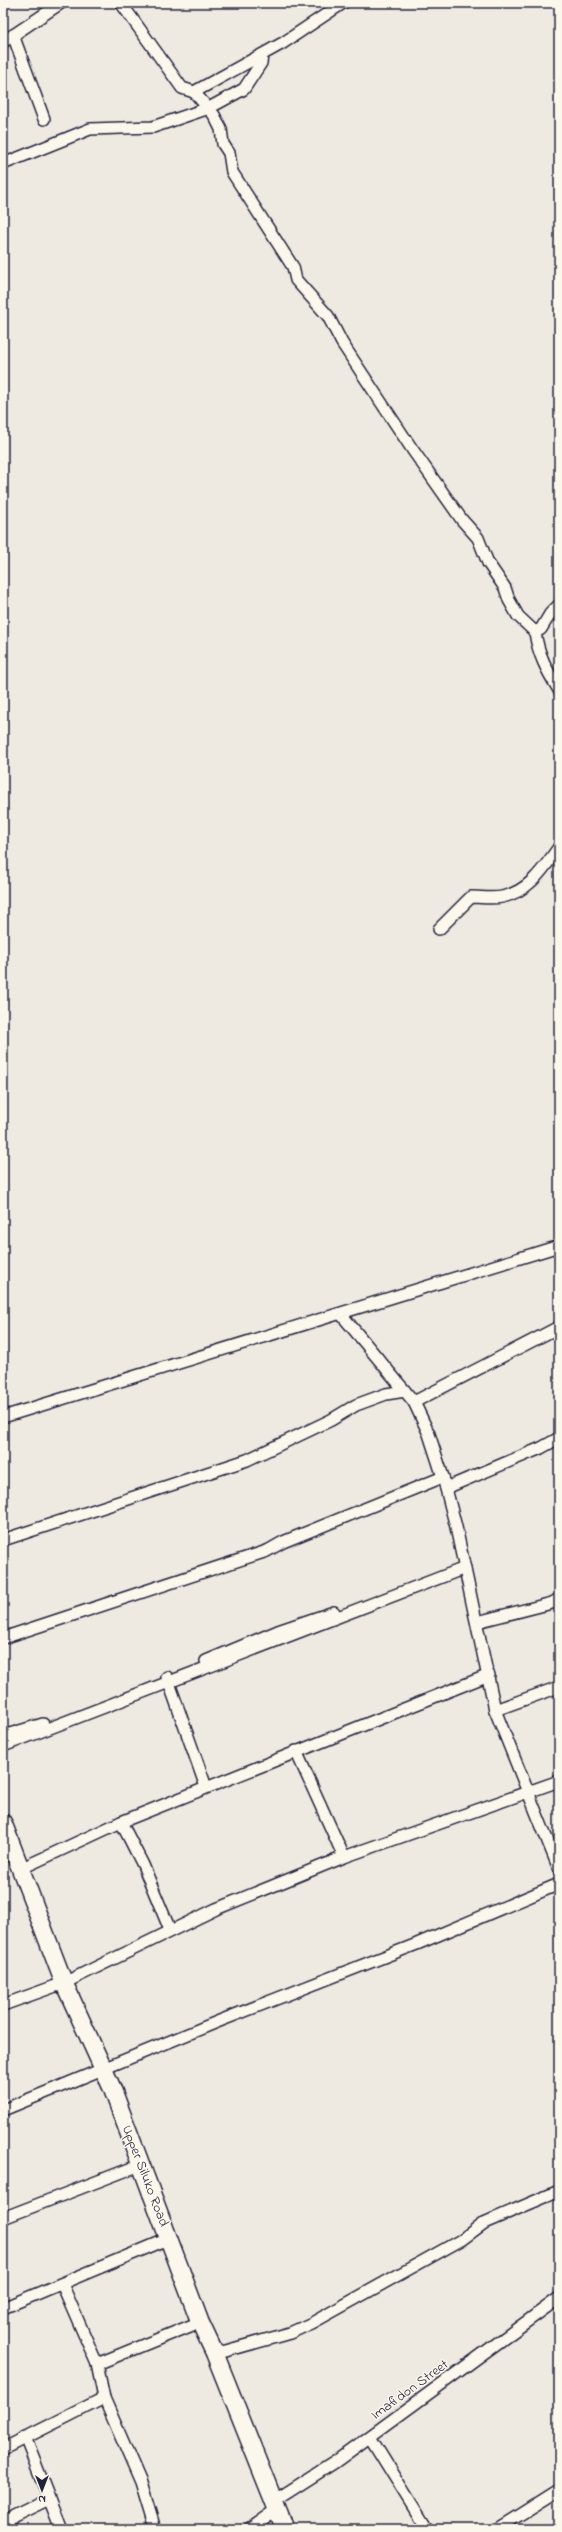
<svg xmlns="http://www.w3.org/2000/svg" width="562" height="2532" font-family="'Indie Flower',sans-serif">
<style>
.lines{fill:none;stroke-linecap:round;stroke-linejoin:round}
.minor-casing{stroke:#22223b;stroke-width:14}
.primary-casing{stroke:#22223b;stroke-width:20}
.minor{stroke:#fbf7ec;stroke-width:11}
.primary{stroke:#fbf7ec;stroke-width:17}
.labels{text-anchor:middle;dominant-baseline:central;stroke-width:3;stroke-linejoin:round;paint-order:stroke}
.street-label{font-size:14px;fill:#22223b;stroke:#fbf7ec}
</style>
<rect width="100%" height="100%" fill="#eeeae2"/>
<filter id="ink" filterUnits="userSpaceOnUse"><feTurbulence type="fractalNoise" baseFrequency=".025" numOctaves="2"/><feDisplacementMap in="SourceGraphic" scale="8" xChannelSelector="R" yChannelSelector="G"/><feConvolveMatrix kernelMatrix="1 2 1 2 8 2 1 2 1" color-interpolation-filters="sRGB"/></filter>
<g filter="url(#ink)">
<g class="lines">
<g class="minor-casing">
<g id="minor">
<polyline points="121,3 182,88 194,92 283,43 343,3"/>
<polyline points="13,35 44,119"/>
<polyline points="3,42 61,3"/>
<polyline points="194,92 214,115 221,129 223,144 229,153 232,172 293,267 296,280 328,316 342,343 412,449 462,520 478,538 488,563 505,588 509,600 518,616 535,632 541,629 550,614 559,605"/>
<polyline points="3,164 90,129 153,127 209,108 244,89 261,63 262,56"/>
<path d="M 535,632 C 538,654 547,671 559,690"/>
<path d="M 439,929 L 471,897 C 481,897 492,899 502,897 C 530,891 543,869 559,847"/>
<polyline points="341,1314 414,1402 559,1327"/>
<polyline points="414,1402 429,1434 443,1477 456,1527 495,1710 559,1869"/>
<polyline points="3,1417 559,1246"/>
<polyline points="446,1488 541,1448 559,1438"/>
<polyline points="3,1540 247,1460 331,1420 356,1405 386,1394 405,1391"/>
<polyline points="477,1622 552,1603 559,1599"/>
<polyline points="3,1638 267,1551 283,1542 443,1477"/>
<polyline points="206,1661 278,1631 334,1612"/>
<polyline points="167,1677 206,1787"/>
<polyline points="495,1710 559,1687"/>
<polyline points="3,1736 43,1724"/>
<polyline points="3,1746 465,1568"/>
<polyline points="296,1751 344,1857"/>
<polyline points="121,1822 143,1865 170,1930"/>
<polyline points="20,1869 121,1822 489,1675"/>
<polyline points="3,2005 64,1983 216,1909 344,1857 559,1781"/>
<polyline points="3,2110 222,2020 417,1944 559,1884"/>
<polyline points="3,2218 140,2165"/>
<polyline points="62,2284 97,2364"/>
<polyline points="3,2308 168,2239"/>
<polyline points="215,2354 290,2333 312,2323 461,2240 484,2223 559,2191"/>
<polyline points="25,2437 61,2529"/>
<polyline points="370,2437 427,2529"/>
<polyline points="3,2449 104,2398"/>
<polyline points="274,2501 335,2462 559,2298"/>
<polyline points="3,2526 14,2516 49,2499"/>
<polyline points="155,2529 141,2483 104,2398 97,2364 200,2322"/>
<polyline points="249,2529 277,2509"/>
<polyline points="497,2529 559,2490"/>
</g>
</g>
<g class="primary-casing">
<polyline id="primary" points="3,1823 64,1983 112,2088 200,2322 215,2354 285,2529"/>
</g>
<use href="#minor" class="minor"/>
<use href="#primary" class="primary"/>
</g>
</g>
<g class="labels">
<g class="street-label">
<text transform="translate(145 2176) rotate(69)">Upper Siluko Road</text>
<text transform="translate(410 2390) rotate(-36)">Imafidon Street</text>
</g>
</g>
<rect width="562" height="2532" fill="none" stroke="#fbf7ec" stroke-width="16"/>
<rect x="8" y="8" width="546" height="2516" fill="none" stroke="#22223b" stroke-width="1.5" filter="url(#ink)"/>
<g transform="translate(42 2490) rotate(180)" stroke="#fbf7ec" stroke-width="3" paint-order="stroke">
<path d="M0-3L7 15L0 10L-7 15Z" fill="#22223b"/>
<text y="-6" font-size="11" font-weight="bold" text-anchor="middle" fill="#22223b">N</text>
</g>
</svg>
